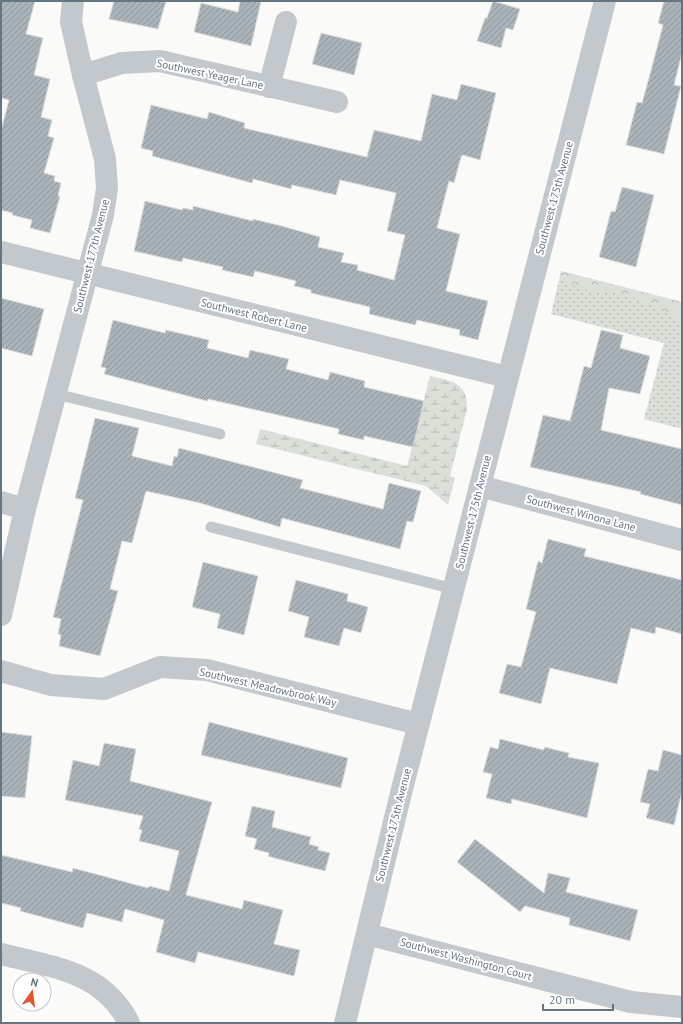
<svg xmlns="http://www.w3.org/2000/svg" width="683" height="1024" font-family="'PT Sans',sans-serif">
<style>
.grass{fill:url(#grass-dots)}
.forest{fill:url(#forest-crowns)}
.wetland{fill:url(#wetland-marsh)}
.building{fill:url(#building-hatch);stroke:#dcdcda}
.lines{fill:none;stroke-linecap:round;stroke-linejoin:round}
.service{stroke:#c3c8cc;stroke-width:11}
.minor{stroke:#c3c8cc;stroke-width:22}
.labels{text-anchor:middle;dominant-baseline:central;stroke-width:4;stroke-linejoin:round;paint-order:stroke}
.street-label{font-size:11px;fill:#657683;stroke:#fff}
</style>
<defs>
<pattern id="grass-dots" width="8" height="8" patternUnits="userSpaceOnUse"><rect width="8" height="8" fill="#dadfd7"/><path d="M2 2h.1M6 6h.1" fill="none" stroke="#b4b9b4" stroke-width="1.8" stroke-linecap="round"/></pattern>
<pattern id="forest-crowns" width="20" height="18" patternUnits="userSpaceOnUse"><rect width="20" height="18" fill="#dadfd7"/><path d="M2 6a3 3 0 1 1 6 0M12 15a3 3 0 1 1 6 0" fill="none" stroke="#b4b9b4"/></pattern>
<pattern id="wetland-marsh" width="20" height="14" patternUnits="userSpaceOnUse"><rect width="20" height="14" fill="#dadfd7"/><path d="M1 5h8M5 5V1M11 12h8M15 12V8" fill="none" stroke="#b4b9b4"/></pattern>
<pattern id="building-hatch" width="6" height="6" patternUnits="userSpaceOnUse"><rect width="6" height="6" fill="#aab3b9"/><path d="M-1 1l2-2M0 6l6-6M5 7l2-2" fill="none" stroke="#8e969c"/></pattern>
</defs>
<rect width="100%" height="100%" fill="#fafaf8"/>
<polygon class="grass" points="561,271 682,302 682,429 644,419 664,343 551,314"/>
<polygon class="forest" points="561,271 682,302 682,323 677,318 643,301 610,291 589,291 565,282"/>
<path class="wetland" d="M 430,376 C 451,381 468,382 467,409 L 450,476 L 455,478 L 448,505 L 426,486 L 256,444 L 260,429 L 407,466 Z"/>
<g class="building">
<polygon points="1,1 35,1 26,34 43,38 34,75 50,79 41,117 52,120 48,136 54,138 44,173 55,176 54,181 61,183 58,196 60,196 50,233 30,228 32,220 12,215 13,213 1,210 1,130 9,100 1,98"/>
<polygon points="114,1 166,1 158,29 109,19"/>
<polygon points="240,1 261,1 251,46 194,32 201,3 238,12"/>
<polygon points="493,1 520,9 513,30 506,28 501,48 477,41 485,18 487,18"/>
<polygon points="664,1 682,1 682,53 674,85 681,86 664,154 626,145 637,102 642,103 649,78 663,25 658,23"/>
<polygon points="321,33 362,43 354,75 312,64"/>
<polygon points="461,84 496,93 480,160 463,155 461,157 454,183 449,181 437,228 460,234 446,291 488,301 478,340 459,335 460,330 417,320 415,325 369,314 370,307 311,293 311,290 294,286 296,281 255,271 253,277 222,270 223,267 183,258 182,262 134,251 145,201 182,210 183,208 193,210 193,206 253,221 253,219 282,226 320,237 318,247 344,253 341,262 358,265 357,270 394,280 405,235 387,231 396,193 340,180 336,195 292,185 291,189 253,179 252,183 152,156 153,151 141,148 151,105 207,119 209,112 245,123 244,128 367,157 374,130 421,141 432,94 457,100"/>
<polygon points="622,187 654,195 636,267 599,257 611,211 615,212"/>
<polygon points="1,298 44,309 32,356 1,348"/>
<polygon points="113,320 165,333 166,330 209,340 207,348 248,358 250,350 289,359 286,369 328,380 330,372 365,381 364,387 424,401 413,447 364,436 364,440 338,434 339,429 208,399 207,401 104,374 106,368 101,367"/>
<polygon points="601,330 623,335 620,348 650,356 640,394 609,388 601,430 682,449 682,505 640,494 641,492 530,467 543,415 570,421 584,366 591,368"/>
<polygon points="95,418 139,428 132,456 172,466 174,456 177,457 179,448 303,480 300,488 383,509 389,483 421,491 413,522 407,521 400,549 282,518 280,527 200,503 146,491 132,543 122,541 110,589 118,591 100,656 59,646 61,635 58,634 61,619 53,617 83,500 75,498"/>
<polygon points="548,539 586,549 584,556 682,580 682,634 656,627 655,634 631,628 617,684 550,668 541,704 499,693 507,664 521,667 536,612 526,609 538,561 542,563"/>
<polygon points="203,562 258,576 244,635 217,628 220,614 192,607"/>
<polygon points="296,580 348,594 347,601 368,607 361,633 344,628 339,646 304,637 309,617 288,611"/>
<polygon points="209,722 348,758 341,788 201,755"/>
<polygon points="1,732 32,736 25,798 1,796"/>
<polygon points="500,739 544,750 544,747 569,753 568,757 599,763 587,818 512,799 511,804 486,798 492,774 483,772 490,747 498,749"/>
<polygon points="104,743 136,749 130,781 212,802 186,895 242,909 244,900 283,910 274,944 300,950 294,976 198,952 195,963 156,952 164,920 125,909 122,922 87,913 83,928 20,911 21,908 1,903 1,855 72,872 73,868 148,888 149,886 169,891 179,851 139,841 142,830 139,829 143,816 65,800 73,760 99,766"/>
<polygon points="663,750 682,755 682,791 674,825 646,818 650,804 640,802 648,769 658,771"/>
<polygon points="252,806 275,811 272,827 311,837 309,844 319,847 318,850 330,853 325,871 278,859 268,856 269,853 254,849 257,839 245,836"/>
<polygon points="475,839 544,893 548,873 570,878 566,892 638,910 630,941 569,925 570,918 525,906 520,912 457,862"/>
</g>
<g class="lines">
<g class="service">
<polyline points="56,394 220,434"/>
<polyline points="211,527 454,589"/>
</g>
<g class="minor">
<polyline points="83,75 122,63 160,61 337,102"/>
<polyline points="269,87 286,22"/>
<polyline points="1,252 507,377"/>
<polyline points="480,486 682,540"/>
<polyline points="1,502 25,509 1,615"/>
<polyline points="25,509 103,215 107,188 105,159 83,75 71,22 73,1"/>
<polyline points="1,671 51,685 104,689 160,667 207,670 418,724"/>
<polyline points="367,934 631,1002 682,1007"/>
<path d="M 1,954 C 52,967 103,971 129,1023"/>
<polyline points="345,1023 402,789 605,1"/>
</g>
</g>
<g class="labels">
<g class="street-label">
<text transform="translate(210 74) rotate(12)">Southwest Yeager Lane</text>
<text transform="translate(554 198) rotate(-75)">Southwest 175th Avenue</text>
<text transform="translate(91 256) rotate(-76)">Southwest 177th Avenue</text>
<text transform="translate(254 315) rotate(14)">Southwest Robert Lane</text>
<text transform="translate(473 512) rotate(-76)">Southwest 175th Avenue</text>
<text transform="translate(581 513) rotate(15)">Southwest Winona Lane</text>
<text transform="translate(268 687) rotate(13)">Southwest Meadowbrook Way</text>
<text transform="translate(393 825) rotate(-76)">Southwest 175th Avenue</text>
<text transform="translate(466 959) rotate(15)">Southwest Washington Court</text>
</g>
</g>
<rect width="683" height="1024" fill="none" stroke="#657683" stroke-width="4"/>
<g transform="translate(32 992) rotate(14)"><circle r="19" fill="#ffffff" stroke="#c1c8cd"/>
<path d="M0-3L7 15L0 10L-7 15Z" fill="#e4572e"/>
<text y="-6" font-size="11" font-weight="bold" text-anchor="middle" fill="#657683">N</text>
</g>
<path d="M543 1004v6h70v-6" fill="none" stroke="#657683" stroke-width="2"/>
<text x="549" y="1004" font-size="12" fill="#657683" stroke="#ffffff" stroke-width="3" paint-order="stroke">20 m</text>
</svg>
